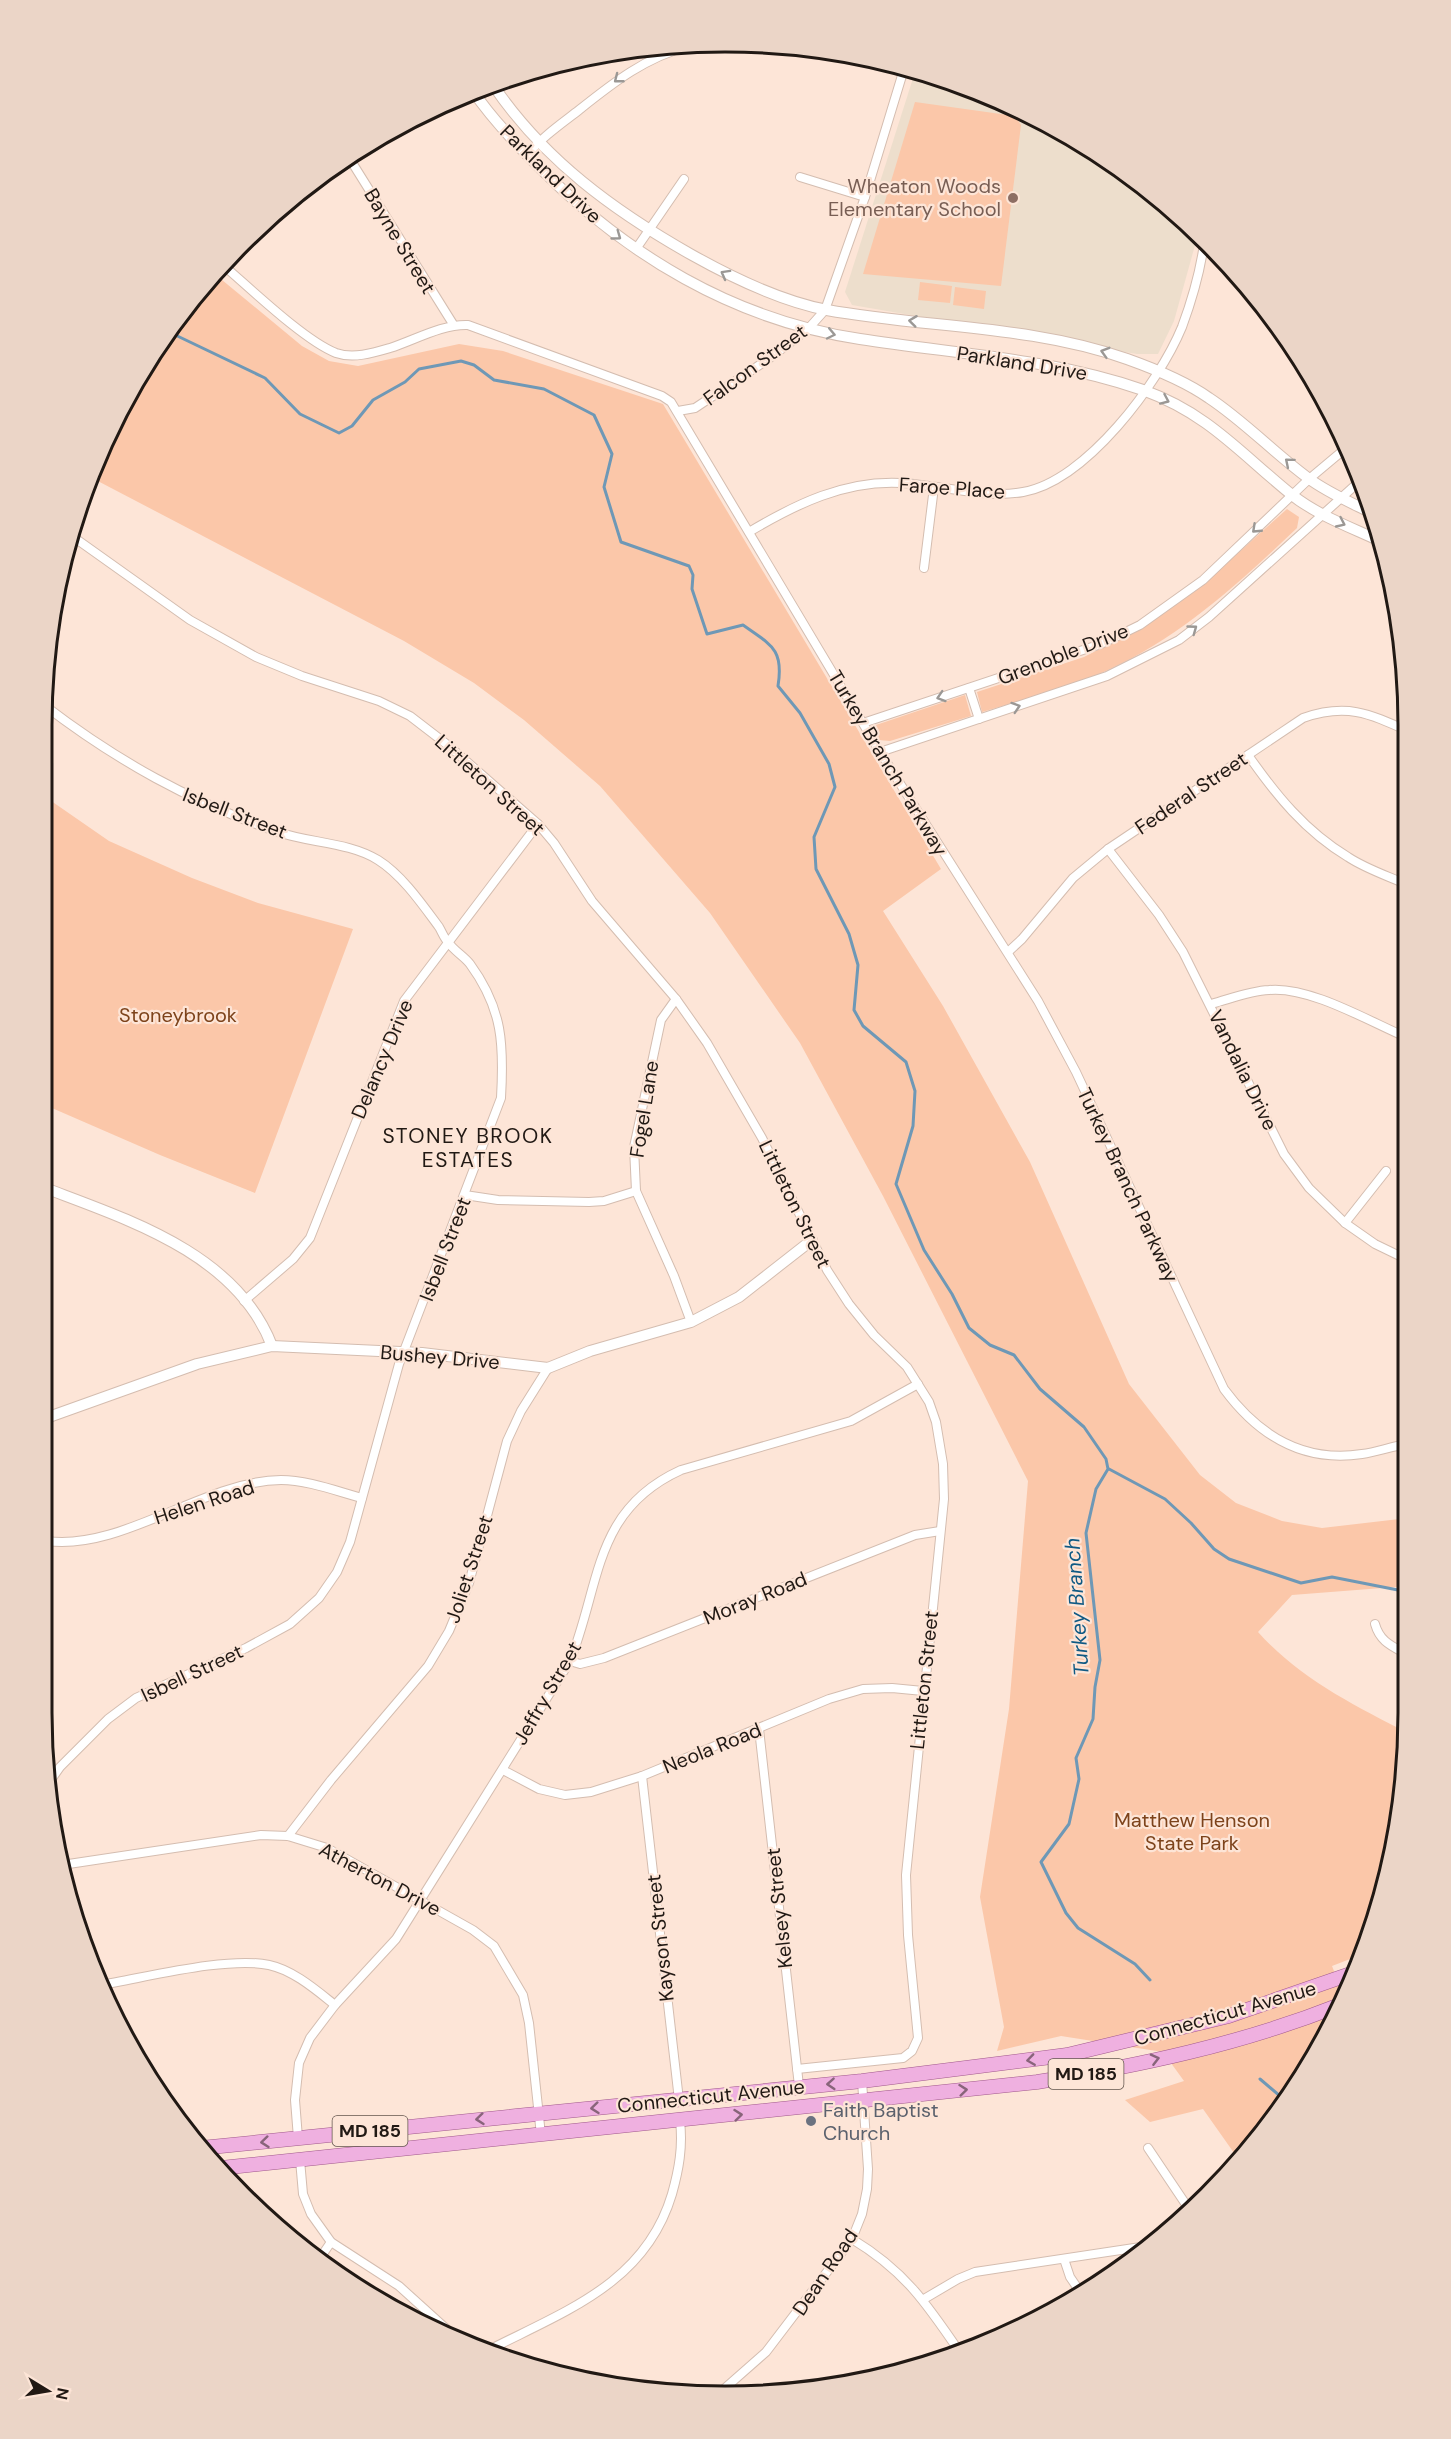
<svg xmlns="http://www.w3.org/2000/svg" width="1451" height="2439" font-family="'DM Sans',sans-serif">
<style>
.education{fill:#eddecc}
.green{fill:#fbc7a9}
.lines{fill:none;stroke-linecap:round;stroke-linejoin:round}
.stream{stroke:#6e98b6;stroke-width:3}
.minor-casing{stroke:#d4bdb0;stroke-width:10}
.tertiary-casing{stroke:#d4bdb0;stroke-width:12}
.primary-casing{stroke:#a0598b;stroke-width:15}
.minor{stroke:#fff;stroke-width:8}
.tertiary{stroke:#fff;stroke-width:10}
.primary{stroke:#efb0e0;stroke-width:14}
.oneway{stroke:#9b9895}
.oneway2{stroke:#88647a}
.education-dot{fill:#8d6e63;stroke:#fde5d7;stroke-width:2}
.worship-dot{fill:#6b7280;stroke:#fde5d7;stroke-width:2}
.labels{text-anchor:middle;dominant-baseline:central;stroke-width:4.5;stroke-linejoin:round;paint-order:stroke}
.shield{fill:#fde5d7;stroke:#63564e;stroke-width:1.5}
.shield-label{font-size:18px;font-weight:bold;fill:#211914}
.street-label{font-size:20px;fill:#211914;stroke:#fde5d7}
.education-label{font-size:20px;fill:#785e54;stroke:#fde5d7;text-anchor:end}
.park-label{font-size:20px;fill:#7d431b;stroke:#fde5d7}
.worship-label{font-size:20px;fill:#5b616d;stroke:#fde5d7;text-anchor:start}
.neighbourhood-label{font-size:21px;letter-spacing:1.5px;fill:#211914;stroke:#fde5d7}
.water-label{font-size:21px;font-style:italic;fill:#105a84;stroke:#fde5d7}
.rim{fill:none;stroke:#211914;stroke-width:3}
</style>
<rect width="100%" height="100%" fill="#fde5d7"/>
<polygon class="education" points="915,72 987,94 1106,157 1197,238 1174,321 1158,354 1137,354 852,305 845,292"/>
<g class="green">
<polygon points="915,102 1015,116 1021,125 1001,286 863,274"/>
<path d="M 216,275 L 302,346 L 329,361 L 358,366 L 459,344 L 503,351 L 663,404 L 941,869 L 883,911 L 943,1006 L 1030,1162 L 1129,1384 L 1200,1475 L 1236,1503 L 1282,1521 L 1322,1528 L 1408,1518 L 1408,1586 L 1292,1595 L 1258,1632 C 1299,1678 1353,1705 1408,1733 L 1408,1759 L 1373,1934 L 1363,1954 L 1332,1966 L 1340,1986 L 1348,1984 L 1294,2094 L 1239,2160 L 1203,2109 L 1150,2122 L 1125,2100 L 1184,2081 L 1163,2052 L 1061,2036 L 997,2051 L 1004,2027 L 980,1897 L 1009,1709 L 1028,1481 L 883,1196 L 800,1043 L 710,913 L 600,786 L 524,720 L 474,683 L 404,641 L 92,478 L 157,345 Z"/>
<polygon points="920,282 952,286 950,303 918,300"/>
<polygon points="955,287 986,291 984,309 953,305"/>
<path d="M 1287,509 L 1299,517 L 1297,528 C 1239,583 1182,636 1108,670 C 1068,689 1024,699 982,712 L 977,692 L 1084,657 L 1142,627 L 1208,580 Z"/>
<polygon points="965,695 971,716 890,741 878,740 876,725"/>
<polygon points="44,796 109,841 192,878 258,903 353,929 255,1193 160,1155 45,1105"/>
</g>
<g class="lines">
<g class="stream">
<path d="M 169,332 L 265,378 L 300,414 L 339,433 L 352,426 L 373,400 L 405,382 L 419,369 L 461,361 L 474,365 L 494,380 L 544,389 L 594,415 L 612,454 L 604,487 L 621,542 L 689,566 L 693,575 L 692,589 L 707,634 L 743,625 C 771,645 784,649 778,686 L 800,713 L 829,764 L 835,787 L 814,837 L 816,869 L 849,934 L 858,965 L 854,1010 L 863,1026 L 906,1062 L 915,1091 L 913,1126 L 896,1184 L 924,1250 L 952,1294 L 969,1328 L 990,1345 L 1014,1355 L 1040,1389 L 1084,1427 L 1106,1459 L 1108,1469 L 1096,1489 L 1086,1533 L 1100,1660 L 1095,1687 L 1093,1719 L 1076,1758 L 1079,1779 L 1069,1824 L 1041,1862 L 1066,1913 L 1078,1928 L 1135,1964 L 1150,1980"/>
<polyline points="1109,1469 1165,1499 1191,1523 1214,1549 1229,1559 1301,1583 1332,1577 1408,1592"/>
<polyline points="1260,2079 1287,2102"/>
</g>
<g class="minor-casing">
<g id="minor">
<path d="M 527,155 C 542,137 561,124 579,110 C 614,82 646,57 689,46"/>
<polyline points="348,156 453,324"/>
<polyline points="800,177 865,197"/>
<polyline points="636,249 684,179"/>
<path d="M 223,265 C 251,289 305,341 336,353 C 353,359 373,353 390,348 C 415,340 442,324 468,325 L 662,396 L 671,402 L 880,752 L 1038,1001 L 1076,1072 L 1224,1389 C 1258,1435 1303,1463 1362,1454 C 1378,1452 1392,1446 1408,1444"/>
<polyline points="678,411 695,408 767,360 808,329 825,310 865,197 904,69"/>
<path d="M 749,532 C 796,504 845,480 901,483 C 941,485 984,499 1023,492 C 1086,481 1159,383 1182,327 C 1192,300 1200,272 1204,244"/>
<polyline points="72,536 190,620 256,657 302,676 379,701 410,716 449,746 538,824 554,843 592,901 676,999 707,1043 762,1138 827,1270 849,1304 874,1335 907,1367 929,1402 936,1422 943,1464 944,1499 906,1875 908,1935 918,2038 912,2051 903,2058 797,2069"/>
<polyline points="924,568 934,487"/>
<polyline points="969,688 979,719"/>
<path d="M 44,705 C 117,761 191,802 278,832 C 309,843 349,842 378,860 C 402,875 422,904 439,927 C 442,932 444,938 448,942 C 454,951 464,956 470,964 C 503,1009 504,1045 501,1098 L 399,1364 L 350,1542 L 337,1572 L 319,1598 L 290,1624 L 246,1648 L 136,1698 L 108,1719 L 60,1767 L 48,1784"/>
<polyline points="863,723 1101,644 1140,625 1203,580 1309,479 1346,448"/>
<polyline points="880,752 1107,676 1179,640 1209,617 1361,480"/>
<path d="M 1248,755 C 1276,795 1305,831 1348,857 C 1366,869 1388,876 1408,885"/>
<polyline points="1108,849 1159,915 1183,952 1284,1154 1309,1188 1345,1223 1375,1244 1408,1260"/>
<path d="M 1008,952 L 1022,939 L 1073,878 L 1108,849 L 1303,718 C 1346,703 1368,713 1408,731"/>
<polyline points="676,999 661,1020 634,1147 636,1191 674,1276 691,1322"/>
<path d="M 1211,1004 C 1230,999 1249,991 1269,990 C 1310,986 1370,1022 1408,1038"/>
<polyline points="465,1195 498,1200 589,1202 604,1201 636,1191"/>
<polyline points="1345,1223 1386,1171"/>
<polyline points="244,1301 293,1259 310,1238 404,1001 538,824"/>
<path d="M 47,1541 C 123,1551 204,1481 281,1480 C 307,1480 336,1491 362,1498"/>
<path d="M 1375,1624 C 1380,1642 1392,1646 1408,1655"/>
<polyline points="570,1661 580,1664 604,1658 915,1535 940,1531"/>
<polyline points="759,1729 799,2086"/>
<polyline points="503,1770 539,1789 565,1795 591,1792 642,1776 829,1699 863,1689 892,1688 923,1691"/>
<polyline points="642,1776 679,2100"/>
<polyline points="288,1836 331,1780 428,1666 449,1631 469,1583 507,1441 521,1411 548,1368"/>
<polyline points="62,1865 261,1835 288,1836 327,1848 473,1930 494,1946 523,1995 529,2023 541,2135"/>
<path d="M 100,1985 C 144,1978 227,1956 269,1965 C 293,1970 316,1990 335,2005"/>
<path d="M 298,2138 L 295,2100 L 299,2063 L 310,2038 L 335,2005 L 396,1939 L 570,1661 C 601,1584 593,1510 681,1470 L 851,1421 L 918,1384"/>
<polyline points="1148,2148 1191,2212"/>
<polyline points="300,2160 303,2194 311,2214 331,2242 399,2286 462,2343"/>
<path d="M 852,2239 C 905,2271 927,2304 961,2354"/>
<polyline points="1064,2259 1070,2277 1081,2293"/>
<polyline points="318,2261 331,2242"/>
<polyline points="924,2299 958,2279 975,2272 1154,2245"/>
<path d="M 485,2352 C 562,2312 645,2285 672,2194 C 679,2169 683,2147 680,2121"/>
<polyline points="716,2396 766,2352 852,2239 862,2214 867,2189 868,2169 862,2081"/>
</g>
</g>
<g class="tertiary-casing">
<g id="tertiary">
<path d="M 493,85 C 544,160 614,211 692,255 C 733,278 780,301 827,310 C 926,328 1031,325 1127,359 C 1155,369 1185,381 1209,398 C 1244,421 1274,453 1308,478 C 1328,493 1352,503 1374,514"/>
<path d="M 473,91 C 492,119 515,143 538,166 C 626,255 734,320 860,339 C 955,354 1051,358 1143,390 C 1209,414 1240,453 1292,495 C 1317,515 1350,527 1380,541"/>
<path d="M 45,1188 C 129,1220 237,1254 272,1346"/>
<polyline points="46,1418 197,1364 272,1346 422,1353 548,1368 590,1351 691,1322 739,1297 812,1240"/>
</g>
</g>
<g class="primary-casing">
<g id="primary">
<polyline points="201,2148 862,2081 1067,2055 1229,2016 1353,1973"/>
<path d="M 221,2168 L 1037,2082 C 1138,2066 1241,2044 1337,2006"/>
</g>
</g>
<use href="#minor" class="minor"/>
<use href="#tertiary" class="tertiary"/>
<use href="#primary" class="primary"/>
</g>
<defs><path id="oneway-chevron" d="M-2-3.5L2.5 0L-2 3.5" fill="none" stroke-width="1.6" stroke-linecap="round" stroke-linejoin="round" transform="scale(1.5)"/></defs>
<g class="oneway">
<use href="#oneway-chevron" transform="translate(618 79) rotate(142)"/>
<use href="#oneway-chevron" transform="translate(617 236) rotate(36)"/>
<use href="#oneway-chevron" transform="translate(725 274) rotate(-151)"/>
<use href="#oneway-chevron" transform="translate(913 321) rotate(-173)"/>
<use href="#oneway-chevron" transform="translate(831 334) rotate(12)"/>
<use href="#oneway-chevron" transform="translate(1105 352) rotate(-164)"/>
<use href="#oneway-chevron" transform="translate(1165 400) rotate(24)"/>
<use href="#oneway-chevron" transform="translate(1289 462) rotate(-140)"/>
<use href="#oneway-chevron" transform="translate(1341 523) rotate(25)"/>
<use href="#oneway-chevron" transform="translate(1256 529) rotate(137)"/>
<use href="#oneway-chevron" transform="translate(1193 629) rotate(-36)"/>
<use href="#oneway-chevron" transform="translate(941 697) rotate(162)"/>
<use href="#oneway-chevron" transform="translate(1016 707) rotate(-18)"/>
</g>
<g class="oneway2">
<use href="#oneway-chevron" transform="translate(1155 2059) rotate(-14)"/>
<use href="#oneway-chevron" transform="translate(1031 2060) rotate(172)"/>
<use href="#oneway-chevron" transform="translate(831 2084) rotate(176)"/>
<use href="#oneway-chevron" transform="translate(963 2090) rotate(-6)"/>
<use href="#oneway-chevron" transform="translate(595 2108) rotate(174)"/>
<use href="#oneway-chevron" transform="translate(738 2115) rotate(-6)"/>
<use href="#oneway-chevron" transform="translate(480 2119) rotate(174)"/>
<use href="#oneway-chevron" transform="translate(265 2142) rotate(174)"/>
</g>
<circle class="education-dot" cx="1013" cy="198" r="6"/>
<circle class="worship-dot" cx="811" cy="2121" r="6"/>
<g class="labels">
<g class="shield">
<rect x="1048.5" y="2059" width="75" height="30" rx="4.5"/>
<rect x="332.5" y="2116" width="75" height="30" rx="4.5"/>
</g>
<g class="shield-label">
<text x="1086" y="2074">MD 185</text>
<text x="370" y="2131">MD 185</text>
</g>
<g class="street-label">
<text transform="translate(551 174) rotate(44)">Parkland Drive</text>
<text transform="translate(400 241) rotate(59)">Bayne Street</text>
<text transform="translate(1022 363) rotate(9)">Parkland Drive</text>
<text transform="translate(755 365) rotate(-36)">Falcon Street</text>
<text transform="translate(952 488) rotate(4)">Faroe Place</text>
<text transform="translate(1063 654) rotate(-21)">Grenoble Drive</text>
<text transform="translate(888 763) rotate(59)">Turkey Branch Parkway</text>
<text transform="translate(490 785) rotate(42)">Littleton Street</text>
<text transform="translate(1191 793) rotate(-34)">Federal Street</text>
<text transform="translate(235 813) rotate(21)">Isbell Street</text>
<text transform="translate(382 1059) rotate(-67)">Delancy Drive</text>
<text transform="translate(1243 1070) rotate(64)">Vandalia Drive</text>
<text transform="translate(644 1109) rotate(-81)">Fogel Lane</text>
<text transform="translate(1128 1185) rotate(65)">Turkey Branch Parkway</text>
<text transform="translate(795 1204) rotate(64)">Littleton Street</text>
<text transform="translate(445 1249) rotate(-69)">Isbell Street</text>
<text transform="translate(440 1357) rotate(5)">Bushey Drive</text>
<text transform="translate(204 1502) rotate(-18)">Helen Road</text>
<text transform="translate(469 1569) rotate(-72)">Joliet Street</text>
<text transform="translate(755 1598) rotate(-22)">Moray Road</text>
<text transform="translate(192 1673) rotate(-25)">Isbell Street</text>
<text transform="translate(924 1680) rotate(-84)">Littleton Street</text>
<text transform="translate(547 1693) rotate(-60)">Jeffry Street</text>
<text transform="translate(712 1748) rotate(-22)">Neola Road</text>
<text transform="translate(380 1879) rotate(28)">Atherton Drive</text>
<text transform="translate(779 1908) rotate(-96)">Kelsey Street</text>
<text transform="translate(660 1938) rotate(-96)">Kayson Street</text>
<text transform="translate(1225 2013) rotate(-16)">Connecticut Avenue</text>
<text transform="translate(711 2096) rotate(-6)">Connecticut Avenue</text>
<text transform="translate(825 2272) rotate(-56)">Dean Road</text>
</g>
<g class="education-label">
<text x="1001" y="186">Wheaton Woods<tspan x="1001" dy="23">Elementary School</tspan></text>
</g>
<g class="park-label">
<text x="178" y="1015">Stoneybrook</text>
<text x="1192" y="1820">Matthew Henson<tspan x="1192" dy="23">State Park</tspan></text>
</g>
<g class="worship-label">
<text x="823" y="2110">Faith Baptist<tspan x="823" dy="23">Church</tspan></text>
</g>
<g class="neighbourhood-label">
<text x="468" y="1136">STONEY BROOK<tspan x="468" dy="24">ESTATES</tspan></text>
</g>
<g class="water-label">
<text transform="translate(1077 1607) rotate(-94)">Turkey Branch</text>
</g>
</g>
<path d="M0 0H1451V2439H0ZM725 52H725A673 673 0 0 1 1398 725V1713A673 673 0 0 1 725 2386H725A673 673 0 0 1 52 1713V725A673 673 0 0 1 725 52Z" fill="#ebd5c7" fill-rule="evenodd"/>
<path class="rim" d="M725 52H725A673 673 0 0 1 1398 725V1713A673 673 0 0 1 725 2386H725A673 673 0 0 1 52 1713V725A673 673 0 0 1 725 52Z"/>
<g transform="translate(48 2391) rotate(101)" stroke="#fde5d7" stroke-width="4.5" paint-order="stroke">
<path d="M0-4.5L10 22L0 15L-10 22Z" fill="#211914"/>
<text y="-9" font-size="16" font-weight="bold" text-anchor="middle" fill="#211914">N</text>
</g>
</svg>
